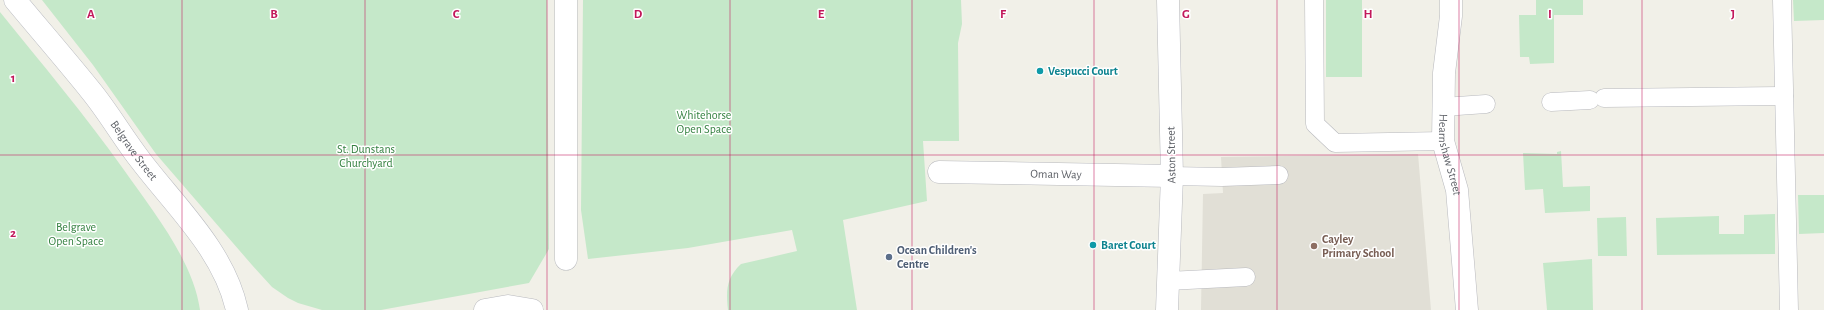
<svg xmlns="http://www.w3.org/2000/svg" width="1824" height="310" font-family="'Alegreya Sans',sans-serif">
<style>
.education{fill:#e1dfd6}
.green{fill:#c5e8c9}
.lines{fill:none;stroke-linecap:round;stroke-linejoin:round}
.service-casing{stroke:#b8b9be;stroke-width:19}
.pedestrian-casing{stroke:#b8b9be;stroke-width:23}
.minor-casing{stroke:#b8b9be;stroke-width:23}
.secondary-casing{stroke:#b9bbc1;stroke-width:23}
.service{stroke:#fff;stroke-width:18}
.pedestrian{stroke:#fff;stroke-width:22}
.minor{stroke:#fff;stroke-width:22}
.secondary{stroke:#fff;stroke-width:22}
.grid{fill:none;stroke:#c2185b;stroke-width:1;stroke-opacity:0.55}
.culture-dot{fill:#0f9aa8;stroke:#fff;stroke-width:1.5}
.education-dot{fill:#8d6e63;stroke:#fff;stroke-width:1.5}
.service-dot{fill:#5c6f8a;stroke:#fff;stroke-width:1.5}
.labels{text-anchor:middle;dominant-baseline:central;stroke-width:3;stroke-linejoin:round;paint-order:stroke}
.culture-label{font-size:12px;font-weight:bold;fill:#0d838f;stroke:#fff;text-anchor:start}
.park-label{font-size:12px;fill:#348140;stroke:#fff}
.street-label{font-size:12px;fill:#5f6268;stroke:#fff}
.education-label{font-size:12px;font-weight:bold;fill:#785e54;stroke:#fff;text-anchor:start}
.service-label{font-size:12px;font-weight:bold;fill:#4e5e75;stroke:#fff;text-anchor:start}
.grid-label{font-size:13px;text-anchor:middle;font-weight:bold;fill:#c2185b;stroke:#fff;stroke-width:3;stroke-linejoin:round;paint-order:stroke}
</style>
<rect width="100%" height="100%" fill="#f1f0e8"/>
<polygon class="education" points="1418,154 1431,310 1201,310 1203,194 1223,193 1221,157"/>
<g class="green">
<polygon points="42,0 547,0 549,249 529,283 381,310 322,310 298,303 288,298 272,287 252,265 156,154 93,65"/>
<path d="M 583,0 L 961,0 L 962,24 L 958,43 L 959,141 L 923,141 L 927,201 L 843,220 L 857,310 L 728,310 C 726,291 726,278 741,264 L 797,251 L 792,230 L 688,248 L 588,259 L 581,210 Z"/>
<rect x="1326" y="0" width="36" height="77"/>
<polygon points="1536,0 1583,0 1583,15 1554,15 1554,63 1530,64 1529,57 1520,57 1519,15 1536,15"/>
<polygon points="1793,0 1824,0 1824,20 1794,21"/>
<path d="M 0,12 C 42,64 85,115 124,170 C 152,210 193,260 200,310 L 0,310 Z"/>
<polygon points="1561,151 1563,187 1590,186 1590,211 1545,213 1543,189 1525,190 1523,153 1557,154 1557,152"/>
<polygon points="1798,195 1824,195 1824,233 1799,234"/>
<polygon points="1775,214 1775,254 1657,255 1656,218 1719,216 1719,234 1744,234 1744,215"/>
<polygon points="1626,217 1627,256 1598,256 1597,218"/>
<polygon points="1592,259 1593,310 1547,310 1543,263"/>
</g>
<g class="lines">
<g class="service-casing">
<g id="service">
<polyline points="1314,0 1315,124 1335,143 1443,141"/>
<polyline points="1782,0 1789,310"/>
<polyline points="1604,98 1784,96"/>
<polyline points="1551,102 1590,100"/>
<polyline points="1443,107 1486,104"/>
<polyline points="1172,176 1222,177 1279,175"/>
<polyline points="1168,281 1246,277"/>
</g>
</g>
<g class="pedestrian-casing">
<g id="pedestrian">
<path id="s1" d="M 939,172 L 1172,176"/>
<polyline points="566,259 566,0"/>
</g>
</g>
<g class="minor-casing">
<g id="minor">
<path id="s2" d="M 1451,0 L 1451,16 L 1444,73 L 1443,141 L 1457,190 L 1467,310"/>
<polyline points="485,310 508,306 532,310"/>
<polyline points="1167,310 1172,176 1168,0"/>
</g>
</g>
<g class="secondary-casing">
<g id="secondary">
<path id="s3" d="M 15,0 C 40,30 66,60 91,91 C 109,113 123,138 141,161 C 176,207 224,251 237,310"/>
</g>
</g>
<use href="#service" class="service"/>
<use href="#pedestrian" class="pedestrian"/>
<use href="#minor" class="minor"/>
<use href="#secondary" class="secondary"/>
</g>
<path class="grid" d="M 182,0 L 182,310M 365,0 L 365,310M 547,0 L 547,310M 730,0 L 730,310M 912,0 L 912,310M 1094,0 L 1094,310M 1277,0 L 1277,310M 1459,0 L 1459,310M 1642,0 L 1642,310M 0,155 L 1824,155"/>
<g class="culture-dot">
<circle cx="1040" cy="71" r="4"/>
<circle cx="1093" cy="245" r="4"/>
</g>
<circle class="education-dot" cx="1314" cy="246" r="4"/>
<circle class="service-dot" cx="889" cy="257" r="4"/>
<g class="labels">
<g class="culture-label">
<text x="1048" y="71">Vespucci Court</text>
<text x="1101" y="245">Baret Court</text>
</g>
<g class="park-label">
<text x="704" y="115">Whitehorse<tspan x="704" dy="14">Open Space</tspan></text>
<text x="366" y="149">St. Dunstans<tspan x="366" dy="14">Churchyard</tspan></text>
<text x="76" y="227">Belgrave<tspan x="76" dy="14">Open Space</tspan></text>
</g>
<g class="street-label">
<text stroke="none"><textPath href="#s3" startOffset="192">Belgrave Street</textPath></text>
<text transform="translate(1171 155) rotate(-91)">Aston Street</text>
<text stroke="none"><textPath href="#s2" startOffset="156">Hearnshaw Street</textPath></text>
<text stroke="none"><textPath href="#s1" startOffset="117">Oman Way</textPath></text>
</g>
<g class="education-label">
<text x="1322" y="239">Cayley<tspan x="1322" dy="14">Primary School</tspan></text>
</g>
<g class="service-label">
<text x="897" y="250">Ocean Children's<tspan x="897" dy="14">Centre</tspan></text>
</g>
</g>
<g class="grid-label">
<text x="91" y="18">A</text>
<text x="274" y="18">B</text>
<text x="456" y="18">C</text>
<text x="638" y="18">D</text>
<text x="821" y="18">E</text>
<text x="1003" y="18">F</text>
<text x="1186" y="18">G</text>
<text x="1368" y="18">H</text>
<text x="1550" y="18">I</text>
<text x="1733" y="18">J</text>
<text x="13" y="82">1</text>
<text x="13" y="237">2</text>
</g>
</svg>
